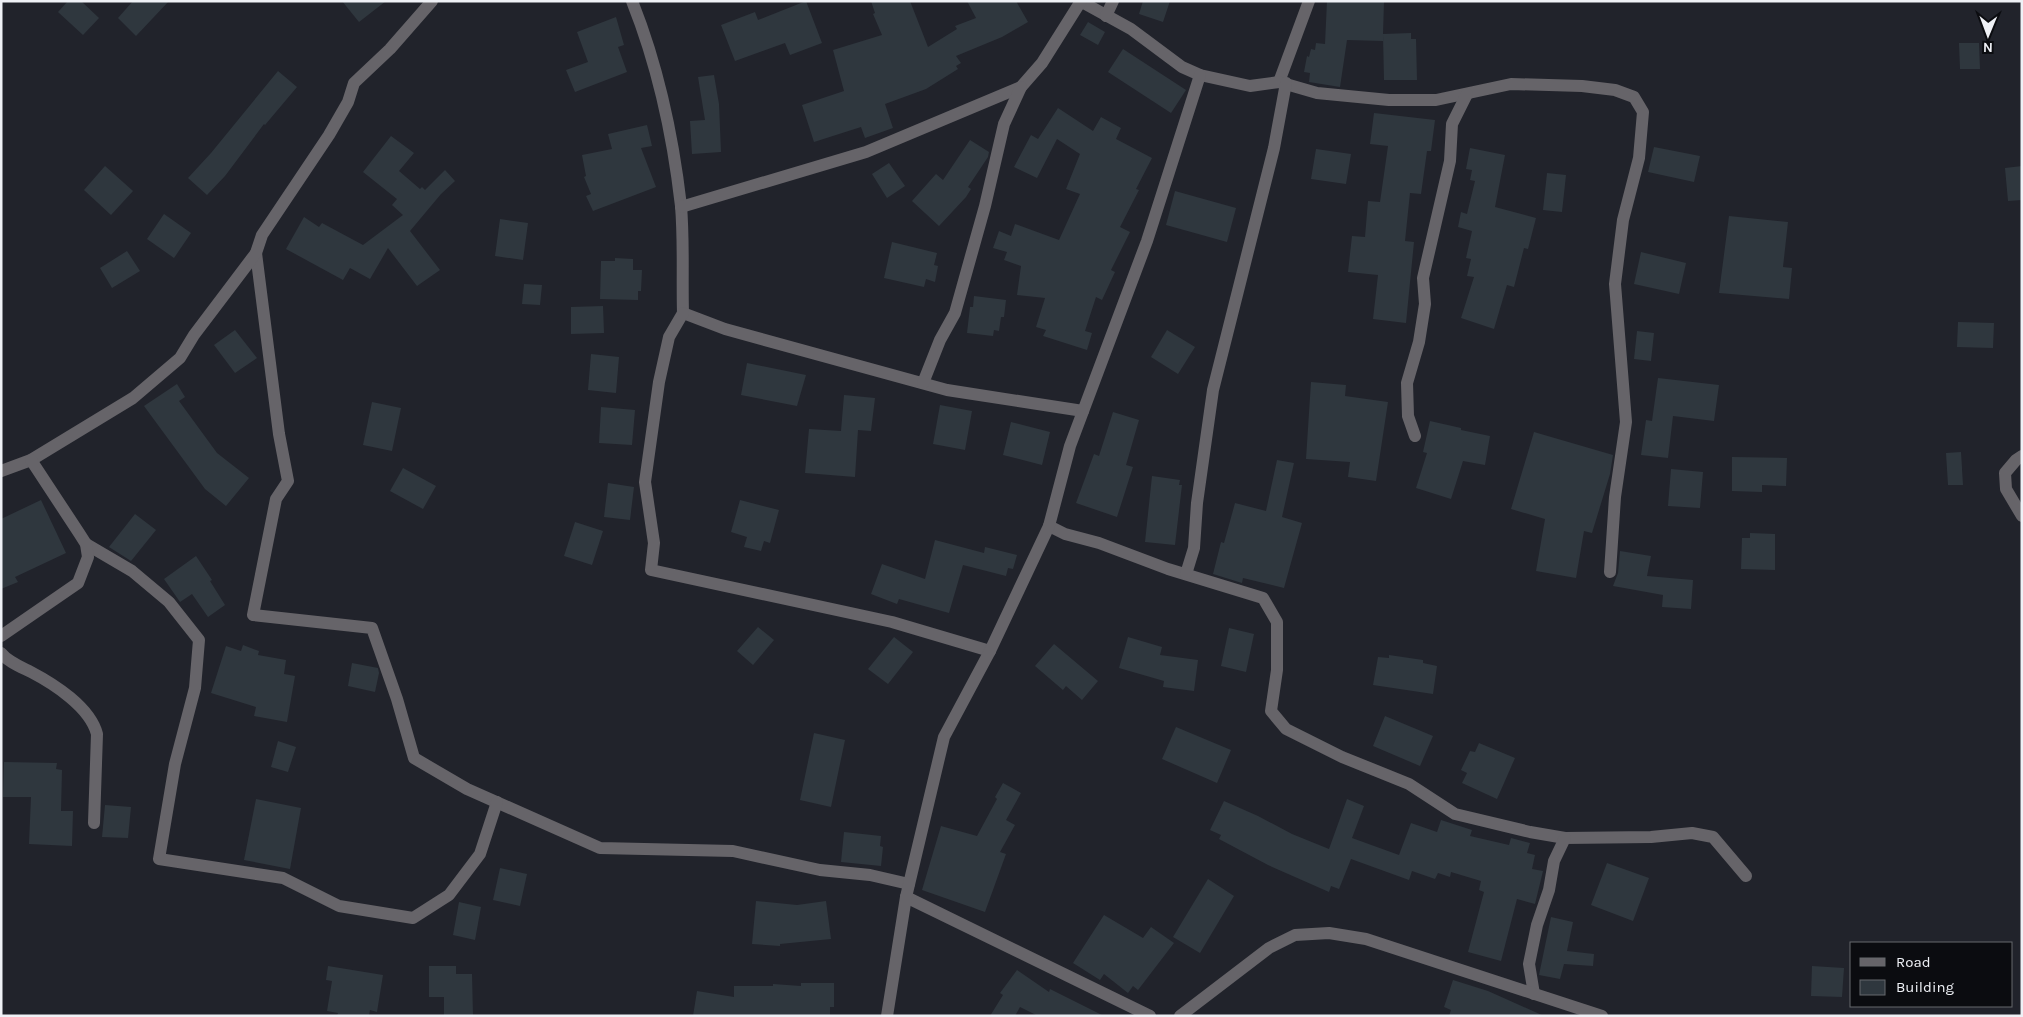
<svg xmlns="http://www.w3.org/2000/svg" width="2023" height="1017" font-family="Karla,sans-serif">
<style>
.building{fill:#2f373e}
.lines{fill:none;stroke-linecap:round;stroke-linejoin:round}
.minor{stroke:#666469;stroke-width:12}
</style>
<rect width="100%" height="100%" fill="#21232b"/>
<g class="building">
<polygon points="68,1 81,1 99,18 83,35 58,12"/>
<polygon points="133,1 169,1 136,36 118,18"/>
<polygon points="342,1 386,1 359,22"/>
<polygon points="806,1 822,43 790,55 785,43 735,61 721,25 755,12 758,20"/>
<polygon points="871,1 910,1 928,47 957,29 955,26 976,18 967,1 1016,1 1028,22 1002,37 956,56 961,63 956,66 958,69 926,89 885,104 893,128 865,138 861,127 814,142 802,105 844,91 833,50 882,35 873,14 875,13"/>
<polygon points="1143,1 1170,1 1163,22 1139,14"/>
<polygon points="1327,1 1384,2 1383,34 1411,33 1411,39 1416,39 1417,80 1384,80 1383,35 1383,41 1347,40 1340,87 1309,82 1310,73 1304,72 1307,56 1309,57 1311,49 1315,50 1316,43 1325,44"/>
<polygon points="616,17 624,45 618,47 627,72 575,92 566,70 588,62 577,32"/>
<polygon points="1088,22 1105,32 1098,45 1080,35"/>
<polygon points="1959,43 1979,43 1980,69 1960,69"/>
<polygon points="1123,49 1186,90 1171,113 1108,72"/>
<polygon points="278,71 297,87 265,125 264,124 225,176 207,195 188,178 211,153"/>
<polygon points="714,75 719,104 721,152 692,154 690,121 705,120 698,77"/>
<polygon points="1058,108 1093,131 1101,117 1121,128 1116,139 1152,158 1136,189 1139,190 1120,227 1130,232 1111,270 1115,272 1102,300 1096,297 1085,331 1092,333 1087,350 1043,336 1046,330 1036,327 1045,298 1017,295 1021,266 1004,260 1007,252 993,248 999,231 1011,236 1015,224 1059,240 1080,194 1066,189 1080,154 1057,139 1037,178 1014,167 1031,135 1038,139"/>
<polygon points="1374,113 1435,120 1431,151 1427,151 1421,194 1410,193 1405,241 1414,242 1406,323 1373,319 1378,275 1348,272 1352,236 1365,237 1368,201 1380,202 1388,146 1370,144"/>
<polygon points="647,125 652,146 641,148 656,187 593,211 586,196 591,194 584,177 586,176 582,155 612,149 608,134"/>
<polygon points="391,136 414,153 399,171 420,189 422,187 425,190 445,170 455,181 441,194 410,231 440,270 417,286 388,248 370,279 350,268 343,280 286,249 304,217 319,227 322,223 363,245 403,215 392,205 397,199 363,172"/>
<polygon points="970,140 989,152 988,157 968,187 971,189 966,197 939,226 912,201 936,174 943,180"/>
<polygon points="1654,147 1700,156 1694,182 1648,172"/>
<polygon points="1470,148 1505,155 1495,207 1536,218 1528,249 1524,248 1514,287 1507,285 1494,329 1461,318 1474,277 1467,276 1471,259 1466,258 1472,231 1458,227 1461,212 1467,214 1475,181 1470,180 1472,170 1466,169"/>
<polygon points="1316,149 1351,154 1346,184 1311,179"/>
<polygon points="889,163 905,186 887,198 872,174"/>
<polygon points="105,166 133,191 111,215 84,190"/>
<polygon points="2022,166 2022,200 2008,201 2005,168"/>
<polygon points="1547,173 1566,175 1562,212 1543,210"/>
<polygon points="1175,191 1236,208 1227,242 1166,225"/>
<polygon points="164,214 191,233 174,258 147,239"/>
<polygon points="1729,216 1788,222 1783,267 1792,268 1789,299 1719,293"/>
<polygon points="500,219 528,223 523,260 495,256"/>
<polygon points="892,242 937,253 934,265 938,266 935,282 926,279 924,287 884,278"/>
<polygon points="127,251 140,271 112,288 100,268"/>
<polygon points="1641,252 1686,263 1679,294 1634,284"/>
<polygon points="615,258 633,259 633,270 642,270 641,291 638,291 638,300 600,299 601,261 615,261"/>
<polygon points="524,284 542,285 540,305 522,304"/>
<polygon points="974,296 1006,300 1004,317 1001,317 999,331 994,330 993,336 967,333 970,307 973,307"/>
<polygon points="603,306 604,333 571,334 571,307"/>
<polygon points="1958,322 1994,323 1993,348 1957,347"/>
<polygon points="235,330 257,358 235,373 214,345"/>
<polygon points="1167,330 1195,347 1178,374 1151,357"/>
<polygon points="1637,331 1654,333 1651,361 1634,359"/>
<polygon points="591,354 619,357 616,393 588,390"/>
<polygon points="747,363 806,375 797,406 741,395"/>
<polygon points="1658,378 1719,385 1714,421 1673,416 1668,458 1641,455 1646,420 1652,421"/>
<polygon points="1311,382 1346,385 1345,396 1388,402 1376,481 1348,477 1350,462 1306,459"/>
<polygon points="177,384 185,397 179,401 217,453 249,478 226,506 205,489 144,406"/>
<polygon points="844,395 875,398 871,431 858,430 855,477 805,473 809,429 841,431"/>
<polygon points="372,402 401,408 392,451 363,445"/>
<polygon points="940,405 972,411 965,450 933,444"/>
<polygon points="601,407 635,410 632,445 599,443"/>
<polygon points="1113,412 1139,420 1126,465 1133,467 1117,517 1076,503 1094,454 1099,456"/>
<polygon points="1430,421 1461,428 1461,430 1490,436 1485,465 1463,461 1451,499 1416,488 1427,453 1423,452"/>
<polygon points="1011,422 1050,432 1042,465 1003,455"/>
<polygon points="1534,432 1613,455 1610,474 1592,533 1584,531 1576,578 1536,571 1545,519 1511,509"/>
<polygon points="1961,452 1963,485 1948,485 1946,453"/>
<polygon points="1732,457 1787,458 1786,486 1762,485 1762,492 1732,491"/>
<polygon points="1277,460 1294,463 1282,517 1302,523 1284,588 1243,578 1242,583 1213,574 1221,542 1224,543 1235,503 1266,511"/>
<polygon points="403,468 436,486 423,509 390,491"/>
<polygon points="1671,469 1703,472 1700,508 1668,506"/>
<polygon points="1152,476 1180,480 1179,485 1182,485 1175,545 1145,542"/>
<polygon points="608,483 634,487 630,520 604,517"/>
<polygon points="41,500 66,553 15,577 18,582 1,589 1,519"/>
<polygon points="740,500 779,510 770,543 764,541 761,551 744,547 747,537 731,532"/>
<polygon points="135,514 156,530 131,561 109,547"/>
<polygon points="575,522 603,531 592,565 564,556"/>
<polygon points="1750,533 1775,534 1775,570 1741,569 1742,538 1750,538"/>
<polygon points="935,540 984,553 985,547 1017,555 1013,569 1008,568 1006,576 963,565 949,613 899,599 897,604 871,594 882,564 925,579"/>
<polygon points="1620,551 1651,556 1647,576 1693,580 1691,609 1662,607 1663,595 1613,586 1618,573"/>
<polygon points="196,556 212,580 210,581 225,605 208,617 192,594 180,602 164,579"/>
<polygon points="758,627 774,640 753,665 737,651"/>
<polygon points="1229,628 1254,634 1246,672 1221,666"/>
<polygon points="894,637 913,652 888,684 868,669"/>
<polygon points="1128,637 1162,647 1160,655 1198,660 1194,691 1163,687 1164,681 1119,668"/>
<polygon points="1054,644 1098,681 1082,700 1066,686 1063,690 1035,666"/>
<polygon points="243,645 259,651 258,655 286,660 284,674 295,676 287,722 254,716 256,707 211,693 226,646 241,651"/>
<polygon points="1389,655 1423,660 1423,663 1437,666 1433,694 1373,685 1378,657 1389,658"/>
<polygon points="352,663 378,668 379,673 375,692 348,686"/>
<polygon points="1385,716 1433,736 1420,766 1373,746"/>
<polygon points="1176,727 1231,750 1217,783 1162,759"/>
<polygon points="814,733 845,740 831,807 800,800"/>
<polygon points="278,741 296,747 288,772 271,767"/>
<polygon points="1479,743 1515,758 1497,799 1462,783 1467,773 1461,770 1470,751 1475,752"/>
<polygon points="4,762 57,763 56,769 62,770 61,811 73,811 72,846 29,844 31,797 3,797"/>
<polygon points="1003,783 1021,793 1006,820 1015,825 1000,852 1006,854 985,912 922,890 941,826 977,836 997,799 995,797"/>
<polygon points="256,799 301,808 290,869 244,860"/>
<polygon points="1347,799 1364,806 1352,838 1399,855 1411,823 1437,832 1441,820 1472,830 1470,836 1509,845 1511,838 1530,843 1527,853 1535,855 1532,869 1543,871 1535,904 1517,899 1501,961 1468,952 1484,892 1479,890 1481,881 1451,872 1450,877 1438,873 1435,879 1412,871 1409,880 1351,859 1339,889 1331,886 1329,892 1268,865 1219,839 1221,835 1210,830 1224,801 1258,816 1292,834 1329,849"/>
<polygon points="105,805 131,807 128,838 102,837"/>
<polygon points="844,832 881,836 880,846 883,847 881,866 841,862"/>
<polygon points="1607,863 1649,878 1633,921 1591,905"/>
<polygon points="500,868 527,874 520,906 493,900"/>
<polygon points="1208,879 1234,896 1200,953 1173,937"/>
<polygon points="756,901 797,905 826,901 831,939 780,944 780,946 752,944"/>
<polygon points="459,902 481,907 475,940 453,935"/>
<polygon points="1104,915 1143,938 1151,927 1174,943 1138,990 1133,986 1128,993 1104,974 1100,980 1073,963"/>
<polygon points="1551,917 1573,922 1567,951 1594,954 1593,966 1564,964 1560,979 1539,975"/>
<polygon points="328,966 383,975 377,1012 370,1010 369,1016 337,1016 338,1013 327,1011 332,981 326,980"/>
<polygon points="429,966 456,966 456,974 472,974 473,1016 444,1016 444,997 429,997"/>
<polygon points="1812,966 1844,968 1842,997 1811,996"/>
<polygon points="1017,970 1049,992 1050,989 1104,1016 1038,1016 1020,1007 1015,1016 990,1016 1003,995 1000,993"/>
<polygon points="1453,980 1488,991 1544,1016 1449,1016 1451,1010 1444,1007"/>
<polygon points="801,983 834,983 834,1007 830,1007 830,1016 693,1016 697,991 734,997 734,986 773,986 773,984 801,986"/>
</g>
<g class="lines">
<g class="minor">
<path d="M 632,1 C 658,66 673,136 681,206 C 684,241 682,277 683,313 L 725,329 L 947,390 L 1083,411"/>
<polyline points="1309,1 1279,82 1317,93 1389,100 1436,100 1511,84 1582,86 1615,90 1634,97 1643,112 1639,158 1623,220 1615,284 1626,422 1615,497 1610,572"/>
<polyline points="1082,2 1131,29 1182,67 1200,75 1250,86 1279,82"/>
<polyline points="1106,16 1113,1"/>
<polyline points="681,207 866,152 1021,87 1042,63 1081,1"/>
<polyline points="256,253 279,434 288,481 276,499 253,615 372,628 397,699 414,758 467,789 600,848 733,851 820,870 870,875 909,884"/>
<polyline points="683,313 669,337 659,382 645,482 654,543 651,570 892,622 990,651"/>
<polyline points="923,383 940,340 955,313 985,206 1004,124 1021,87"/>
<polyline points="1415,436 1408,416 1407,383 1419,342 1425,304 1423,278 1450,161 1452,124 1467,94"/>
<polyline points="1,471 31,460 133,398 180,358 194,335 256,253 262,235 329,135 348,102 354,83 390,49 432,1"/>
<polyline points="2022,516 2006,489 2005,473 2016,460 2022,456"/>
<polyline points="1049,526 1065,534 1099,543 1168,569 1263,598 1277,622 1277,670 1271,711 1286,729 1342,757 1409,784 1455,814 1530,832 1565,838 1651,837 1692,833 1713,837 1746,876"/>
<polyline points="86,544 132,571 169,602 199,640 195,688 175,764 159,859 283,878 339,906 413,918 449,895 480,854 497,802"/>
<polyline points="1186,574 1194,548 1197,503 1213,390 1274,148 1286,83"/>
<polyline points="1,636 78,583 88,557 86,544 79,533 31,460"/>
<path d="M 1,653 C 8,662 21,667 31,672 C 54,684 90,707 97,734 L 94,823"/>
<polyline points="906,897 1150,1016"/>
<polyline points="1534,994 1529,964 1537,925 1549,890 1554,861 1565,838"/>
<polyline points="887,1016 906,897 944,737 990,651 1049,526 1070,446 1147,241 1200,75"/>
<polyline points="1180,1016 1269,948 1295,935 1329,933 1366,939 1602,1016"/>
</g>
</g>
<rect width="2023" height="1017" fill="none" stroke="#eff1f6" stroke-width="5"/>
<rect x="1850" y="942" width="162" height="65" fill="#0b0c10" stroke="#66686c"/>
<rect x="1860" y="958" width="25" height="8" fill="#666469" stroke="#66686c"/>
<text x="1896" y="967" font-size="15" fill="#eff1f6">Road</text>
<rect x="1860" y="980" width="25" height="15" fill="#2f373e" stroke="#66686c"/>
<text x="1896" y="992" font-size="15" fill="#eff1f6">Building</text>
<g transform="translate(1988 35) rotate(181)" stroke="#0b0c10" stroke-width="4" paint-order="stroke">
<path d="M0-4L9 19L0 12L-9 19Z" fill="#eff1f6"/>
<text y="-8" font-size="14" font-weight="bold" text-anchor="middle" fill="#eff1f6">N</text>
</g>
</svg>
